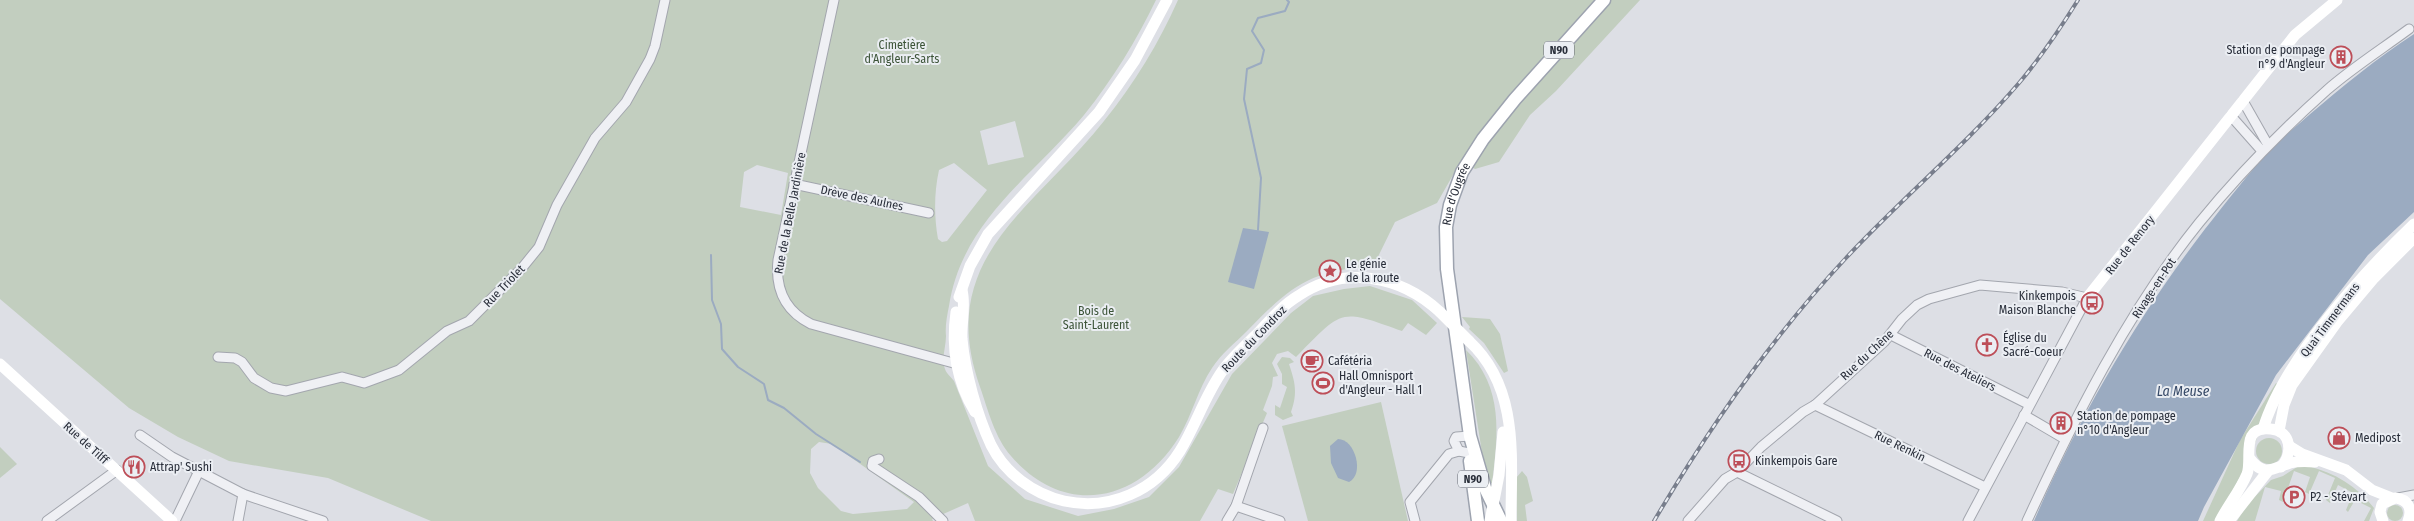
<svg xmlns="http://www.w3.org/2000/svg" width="2414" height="521" font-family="'Fira Sans Condensed',sans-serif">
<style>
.green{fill:#c2cebf;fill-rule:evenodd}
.water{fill:#9babc1}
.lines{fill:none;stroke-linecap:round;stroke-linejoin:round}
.stream{stroke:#9babc1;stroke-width:2}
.street-casing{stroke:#a3a6ae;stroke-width:11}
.primary-casing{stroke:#9da3af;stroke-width:15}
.street{stroke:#eff0f4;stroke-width:9}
.secondary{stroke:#fff;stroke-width:11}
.primary{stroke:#fff;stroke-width:12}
.rail-casing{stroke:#787e8c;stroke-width:4}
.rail{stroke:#ebeef3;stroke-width:2;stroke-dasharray:5.5;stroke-linecap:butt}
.secondary-bridge{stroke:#fff;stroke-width:11}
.labels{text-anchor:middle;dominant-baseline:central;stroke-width:4;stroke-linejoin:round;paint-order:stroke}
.shield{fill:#ebeef3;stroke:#626771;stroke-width:1}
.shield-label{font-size:11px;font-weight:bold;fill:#282d39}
.park-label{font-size:12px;fill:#3b5337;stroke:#ebeef3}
.poi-label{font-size:12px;fill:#282d39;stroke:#ebeef3;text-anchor:start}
.street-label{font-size:12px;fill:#282d39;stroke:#ebeef3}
.water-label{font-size:14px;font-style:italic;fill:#374a68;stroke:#ebeef3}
</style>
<rect width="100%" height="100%" fill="#dddfe5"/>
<g class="green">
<path d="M 0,0 L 1156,0 C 1136,41 1113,79 1084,115 C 1032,177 962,221 949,306 C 947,316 945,326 946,336 C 946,347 941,359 945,369 C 946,373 951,377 954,381 L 988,466 L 1025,499 L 1078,516 L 1114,509 L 1149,497 L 1179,467 L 1232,374 L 1291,313 L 1313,296 L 1344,289 L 1370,286 L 1412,300 L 1437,323 L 1426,335 L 1408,323 L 1402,331 C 1339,308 1343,309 1296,357 L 1288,351 L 1277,354 L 1272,363 L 1278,376 L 1273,377 L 1272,386 L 1263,410 L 1267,413 L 1233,494 L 1218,489 L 1200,521 L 975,521 L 968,503 L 932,519 L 933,521 L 431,521 L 328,478 L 229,461 L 178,437 L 129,408 L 0,299 ZM 1015,121 L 1024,157 L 988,165 L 980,131 ZM 954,163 L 987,190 L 947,241 L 942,242 L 938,239 C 934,216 934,193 939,170 ZM 757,165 L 788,173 L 781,215 L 740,207 L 744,172 ZM 819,442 L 832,444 L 914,502 L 907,509 L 853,514 L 841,511 L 818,488 L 810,473 L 811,449 Z"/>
<path d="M 1178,0 L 1640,0 L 1556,91 L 1530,115 L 1499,162 L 1475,169 L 1461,161 L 1437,203 L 1395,222 L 1373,267 C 1310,269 1289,288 1247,331 C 1235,343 1221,354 1212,368 C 1198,389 1192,415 1179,437 C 1138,503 1064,518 1011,456 C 995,438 988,410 980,387 C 934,257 1036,208 1104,121 C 1134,84 1159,43 1178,0 Z"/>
<polygon points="1462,317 1490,319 1500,334 1508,371 1504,373 1484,343 1469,329 1470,327"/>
<path d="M 1466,350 C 1504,387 1498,435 1492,483 L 1487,482 L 1485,472 Z"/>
<path d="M 1282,357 L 1290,358 L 1294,362 L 1289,364 C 1295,382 1298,393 1291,412 L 1293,416 L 1283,420 L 1275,415 L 1275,405 L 1280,408 L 1287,387 L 1282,384 L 1282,374 L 1277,364 Z"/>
<polygon points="2276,383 2278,385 2245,468 2216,521 2203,521 2240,440"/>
<polygon points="1381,402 1408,521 1308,521 1282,426"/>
<circle cx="2269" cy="451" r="13"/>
<polygon points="0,447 17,464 0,478"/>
<path d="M 2308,466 C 2335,473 2357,486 2374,508 L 2369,521 L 2364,521 L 2371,508 L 2355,500 L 2348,512 L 2346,510 L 2353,493 L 2338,485 L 2330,503 L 2326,500 L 2335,478 L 2319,471 L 2309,494 L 2305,492 L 2310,477 L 2294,471 L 2283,502 L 2279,500 L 2281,491 L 2265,487 L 2255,521 L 2237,521 L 2247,505 L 2271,480 L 2283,476 L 2297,467 Z"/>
<polygon points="1522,471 1527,477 1533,501 1525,505 1527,521 1517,521 1516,478"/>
<circle cx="2395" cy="513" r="8"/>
</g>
<g class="water">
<path d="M 2414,34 L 2414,212 L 2368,255 L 2276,375 L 2204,507 L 2198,521 L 2034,521 C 2079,417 2136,319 2205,229 C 2228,200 2250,171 2275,145 C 2286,134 2298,125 2309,115 C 2343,86 2377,58 2414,34 Z"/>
<polygon points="1243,228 1269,232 1254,289 1228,282"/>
<path d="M 1338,439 C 1355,439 1365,474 1349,482 L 1338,478 L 1331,463 L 1330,446 Z"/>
</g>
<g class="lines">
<g class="stream">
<polyline points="1258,230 1261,178 1244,99 1247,69 1261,63 1264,50 1252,31 1258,18 1285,11 1289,2 1287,0"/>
<polyline points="711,255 712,300 721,324 722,349 738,367 764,384 768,400 784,408 816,434 860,462"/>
</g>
<g class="street-casing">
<g id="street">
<path d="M 834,0 L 778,260 C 775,289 785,311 811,324 L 957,364"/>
<polyline points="2243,101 2268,145"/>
<polyline points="2231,116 2262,151"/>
<polyline points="794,184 929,213"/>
<polyline points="1891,335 2028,404"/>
<polyline points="218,357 235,358 242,362 254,378 271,388 286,391 342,377 364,383 399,370 447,331 469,321 522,268 539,247 557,205 595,138 626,102 650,59 655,46 665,0"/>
<polyline points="1815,405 1985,487"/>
<polyline points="2024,415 2065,439"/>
<polyline points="140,435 172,457 243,494 323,521"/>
<polyline points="1459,451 1454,441 1456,437 1470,436"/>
<polyline points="879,459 873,461 872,466 919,497 943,521"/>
<polyline points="1737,472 1837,521"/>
<polyline points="2398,498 2414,495"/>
<polyline points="1236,506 1280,521"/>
<polyline points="47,521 117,470"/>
<polyline points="175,521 199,471"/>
<polyline points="238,521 243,494"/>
<polyline points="1227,521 1236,506 1263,428"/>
<polyline points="1415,521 1410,502 1449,454 1459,451 1469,453"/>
<polyline points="1688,521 1725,479 1737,472 1761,447 1803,412 1815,405 1884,342 1902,319 1917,305 1929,299 1980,285 2062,292 2087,298 1968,521"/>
<path d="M 2027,521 C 2074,419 2128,311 2199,223 C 2238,175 2281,131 2327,90 C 2352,68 2382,49 2409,29"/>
</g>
</g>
<g class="primary-casing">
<g id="primary">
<polyline points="1470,461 1478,521"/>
<path id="s1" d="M 1501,521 L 1485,488 L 1470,436 L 1447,269 L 1446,227 L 1450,205 L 1462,172 L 1483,139 L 1515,99 L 1604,0"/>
</g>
</g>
<use href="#street" class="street"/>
<g class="secondary">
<path d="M 962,290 C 966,306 961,323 962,339 C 965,372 977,415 991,445 C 1005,473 1033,494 1064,501 C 1110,511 1155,491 1180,451 C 1196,425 1205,395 1223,370 C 1233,356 1247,344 1259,332 C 1271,319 1283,305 1298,296 C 1344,265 1400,275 1440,312"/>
<polyline points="959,297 970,266 988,234 1099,112 1135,60 1167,0"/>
<polyline points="2087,298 2295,35 2337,0"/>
<path d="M 956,312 C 951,347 957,382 975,412"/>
<path d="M 1469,341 C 1520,388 1511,458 1511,521"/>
<polyline points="0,364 172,521"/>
<path d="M 2263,429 C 2284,360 2362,274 2414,224"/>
<polyline points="2279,431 2284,405 2292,385 2337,322 2374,278 2414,238"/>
<polyline points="2289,446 2302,454 2346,470 2372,490 2392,498"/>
<path d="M 2250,459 C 2264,477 2272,469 2290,463 C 2298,461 2306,461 2315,462"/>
<polyline points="1490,521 1499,475 1503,432"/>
<path d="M 2220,521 C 2228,505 2240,491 2247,474 C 2253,459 2239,425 2271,429 C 2292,431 2293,454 2281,467"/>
<polyline points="2229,521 2268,471"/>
<path d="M 2383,521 L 2380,512 L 2382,504 L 2395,498 C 2408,499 2413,509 2408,521"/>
</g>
<use href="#primary" class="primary"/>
<g class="rail-casing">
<path id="rail" d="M 1654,521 C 1709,428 1772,337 1846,258 C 1902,198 1965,146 2019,83 C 2041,57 2060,29 2078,0"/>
</g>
<use href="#rail" class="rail"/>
<polyline class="secondary-bridge" points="1440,312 1469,341"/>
</g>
<defs>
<g id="building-ring" transform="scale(1.125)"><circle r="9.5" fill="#ebeef3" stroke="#bd4e58" stroke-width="1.5"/><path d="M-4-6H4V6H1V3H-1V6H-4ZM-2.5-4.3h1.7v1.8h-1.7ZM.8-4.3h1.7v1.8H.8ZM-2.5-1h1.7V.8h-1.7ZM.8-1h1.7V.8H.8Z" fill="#bd4e58"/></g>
<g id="sight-ring" transform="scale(1.125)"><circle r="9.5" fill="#ebeef3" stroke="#bd4e58" stroke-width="1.5"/><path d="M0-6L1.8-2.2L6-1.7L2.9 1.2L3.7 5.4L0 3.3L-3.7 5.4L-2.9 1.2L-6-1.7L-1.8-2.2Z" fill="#bd4e58"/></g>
<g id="bus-ring" transform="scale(1.125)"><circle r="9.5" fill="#ebeef3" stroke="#bd4e58" stroke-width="1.5"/><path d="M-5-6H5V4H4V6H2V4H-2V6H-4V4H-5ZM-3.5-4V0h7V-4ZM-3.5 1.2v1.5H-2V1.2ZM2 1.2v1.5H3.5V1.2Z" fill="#bd4e58"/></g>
<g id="church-ring" transform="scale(1.125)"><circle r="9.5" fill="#ebeef3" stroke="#bd4e58" stroke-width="1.5"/><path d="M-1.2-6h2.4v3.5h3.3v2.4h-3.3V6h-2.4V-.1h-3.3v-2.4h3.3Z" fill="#bd4e58"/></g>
<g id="cafe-ring" transform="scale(1.125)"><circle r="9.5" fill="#ebeef3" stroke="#bd4e58" stroke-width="1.5"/><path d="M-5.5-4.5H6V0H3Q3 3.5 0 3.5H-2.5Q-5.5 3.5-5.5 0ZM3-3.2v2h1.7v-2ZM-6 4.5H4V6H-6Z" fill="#bd4e58"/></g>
<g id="stadium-ring" transform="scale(1.125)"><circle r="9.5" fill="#ebeef3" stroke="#bd4e58" stroke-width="1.5"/><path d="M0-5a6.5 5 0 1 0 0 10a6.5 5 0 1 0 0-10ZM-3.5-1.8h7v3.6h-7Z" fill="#bd4e58"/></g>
<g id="shop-ring" transform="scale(1.125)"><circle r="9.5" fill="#ebeef3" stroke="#bd4e58" stroke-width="1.5"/><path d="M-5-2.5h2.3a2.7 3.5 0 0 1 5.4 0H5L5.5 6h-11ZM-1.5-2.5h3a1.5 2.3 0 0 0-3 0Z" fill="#bd4e58"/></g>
<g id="restaurant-ring" transform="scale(1.125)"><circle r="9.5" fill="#ebeef3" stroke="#bd4e58" stroke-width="1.5"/><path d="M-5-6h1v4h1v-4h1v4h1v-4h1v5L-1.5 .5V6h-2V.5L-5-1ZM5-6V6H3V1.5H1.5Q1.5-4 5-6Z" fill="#bd4e58"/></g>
<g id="parking-ring" transform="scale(1.125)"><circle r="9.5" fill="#ebeef3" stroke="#bd4e58" stroke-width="1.5"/><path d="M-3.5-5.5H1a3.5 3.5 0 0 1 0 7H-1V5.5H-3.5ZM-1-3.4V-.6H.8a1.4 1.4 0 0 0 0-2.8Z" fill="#bd4e58"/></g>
</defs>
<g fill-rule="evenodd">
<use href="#building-ring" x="2341" y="57"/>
<use href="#sight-ring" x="1330" y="271"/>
<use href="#bus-ring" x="2092" y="303"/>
<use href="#church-ring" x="1987" y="345"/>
<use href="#cafe-ring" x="1312" y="361"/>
<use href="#stadium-ring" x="1323" y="383"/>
<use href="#building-ring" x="2061" y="423"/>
<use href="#shop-ring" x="2339" y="438"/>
<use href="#bus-ring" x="1739" y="461"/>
<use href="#restaurant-ring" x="134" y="467"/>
<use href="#parking-ring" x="2294" y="497"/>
</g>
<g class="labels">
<g class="shield">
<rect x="1544" y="41.5" width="30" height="17" rx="4"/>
<rect x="1458" y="470.5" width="30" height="17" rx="4"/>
</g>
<g class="shield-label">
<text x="1559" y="50">N90</text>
<text x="1473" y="479">N90</text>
</g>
<g class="park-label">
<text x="902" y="45">Cimetière<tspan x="902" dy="14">d'Angleur-Sarts</tspan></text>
<text x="1096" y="311">Bois de<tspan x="1096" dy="14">Saint-Laurent</tspan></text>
</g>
<g class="poi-label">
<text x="2325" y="50" text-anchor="end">Station de pompage<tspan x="2325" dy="14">n°9 d'Angleur</tspan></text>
<text x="1346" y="264">Le génie<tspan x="1346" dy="14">de la route</tspan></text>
<text x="2076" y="296" text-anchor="end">Kinkempois<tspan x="2076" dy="14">Maison Blanche</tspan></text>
<text x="2003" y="338">Église du<tspan x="2003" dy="14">Sacré-Coeur</tspan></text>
<text x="1328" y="361">Cafétéria</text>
<text x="1339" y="376">Hall Omnisport<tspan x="1339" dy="14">d'Angleur - Hall 1</tspan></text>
<text x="2077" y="416">Station de pompage<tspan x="2077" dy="14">n°10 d'Angleur</tspan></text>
<text x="2355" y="438">Medipost</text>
<text x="1755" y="461">Kinkempois Gare</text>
<text x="150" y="467">Attrap' Sushi</text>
<text x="2310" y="497">P2 - Stévart</text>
</g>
<g class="street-label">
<text stroke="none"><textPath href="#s1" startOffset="336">Rue d'Ougrée</textPath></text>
<text transform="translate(862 198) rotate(12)">Drève des Aulnes</text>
<text transform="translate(790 213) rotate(-79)">Rue de la Belle Jardinière</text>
<text transform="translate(2130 245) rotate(-52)">Rue de Renory</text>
<text transform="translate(504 286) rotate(-46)">Rue Triolet</text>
<text transform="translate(2154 288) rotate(-57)">Rivage-en-Pot</text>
<text transform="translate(2330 320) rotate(-53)">Quai Timmermans</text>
<text transform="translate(1254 339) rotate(-46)">Route du Condroz</text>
<text transform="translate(1867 355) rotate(-43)">Rue du Chêne</text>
<text transform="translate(1960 370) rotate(27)">Rue des Ateliers</text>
<text transform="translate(86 443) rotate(42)">Rue de Tilff</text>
<text transform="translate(1900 446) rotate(26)">Rue Renkin</text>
</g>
<g class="water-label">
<text x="2183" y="391">La Meuse</text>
</g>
</g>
</svg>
